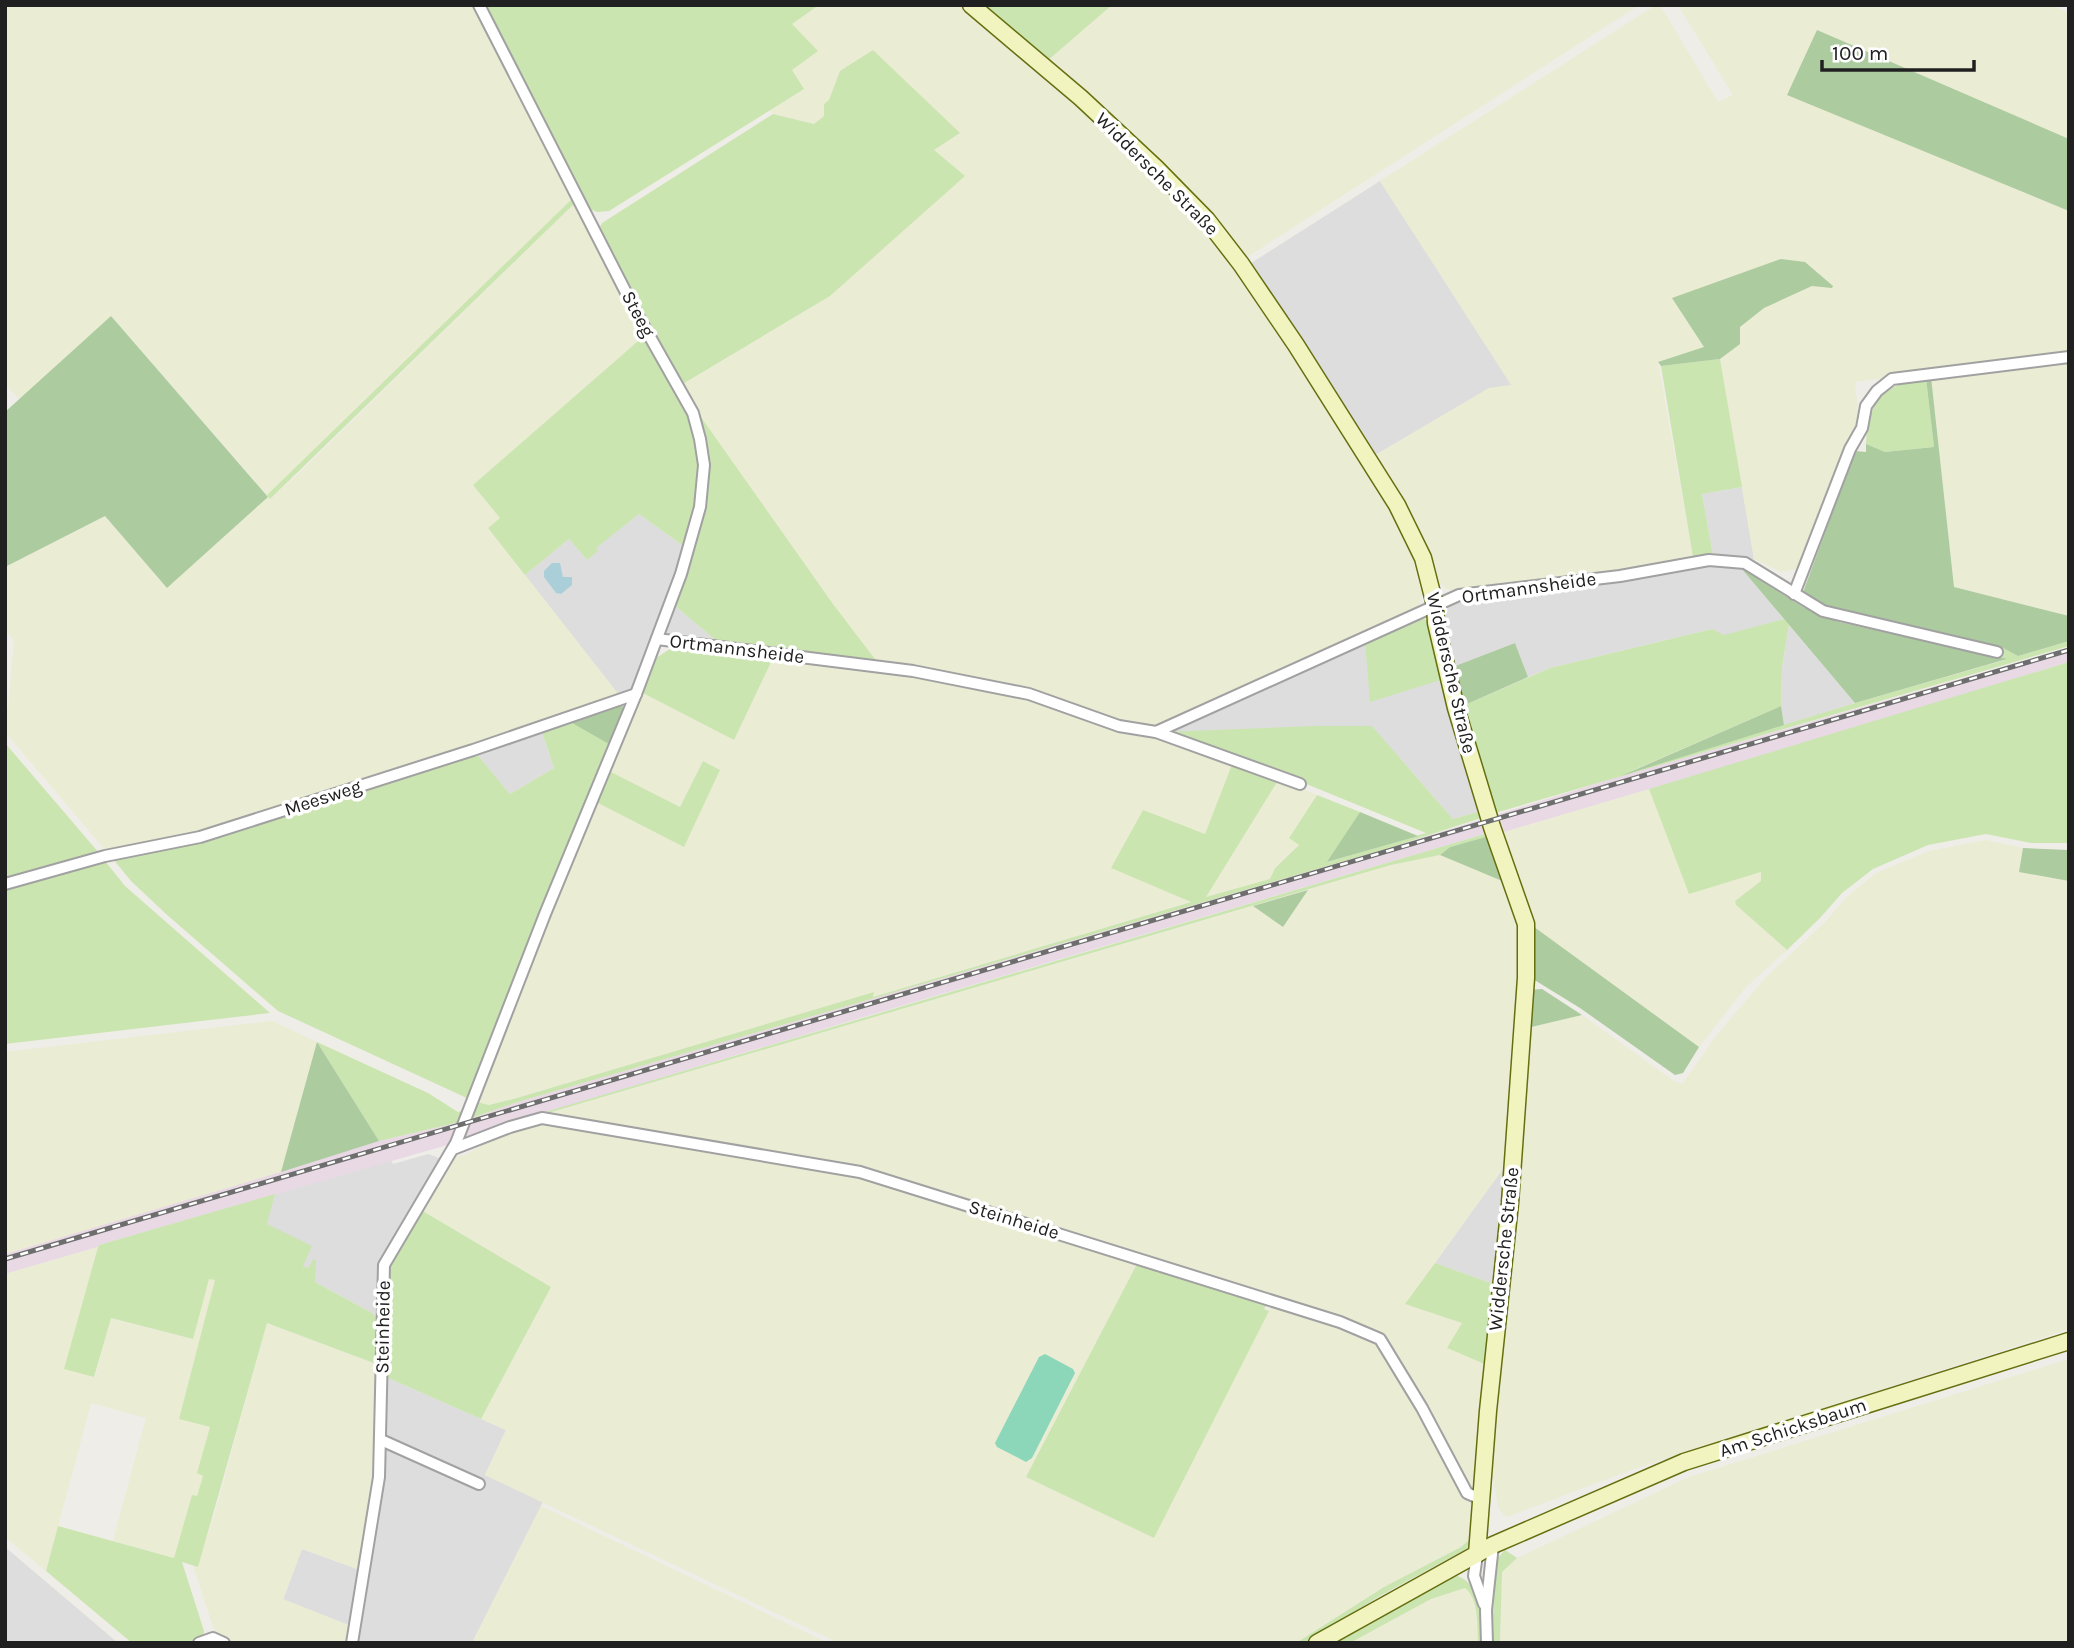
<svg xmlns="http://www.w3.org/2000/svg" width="2074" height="1648" font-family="Karla,sans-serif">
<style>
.residential{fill:#dedddd}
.industrial{fill:#e8d9e5}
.farmland{fill:#ebecd4}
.grass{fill:#cbe5b1}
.forest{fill:#accb9f}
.pitch{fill:#8cd7ba}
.water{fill:#abcfd9}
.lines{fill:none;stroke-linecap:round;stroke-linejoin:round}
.street-casing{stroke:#a1a1a1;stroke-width:14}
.secondary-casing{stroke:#656f0f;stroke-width:19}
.street{stroke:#fff;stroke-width:10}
.secondary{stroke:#f2f4c0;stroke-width:16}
.rail-casing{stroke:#6e6e6e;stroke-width:5}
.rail{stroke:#fff;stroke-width:2.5;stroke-dasharray:8;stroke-linecap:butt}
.labels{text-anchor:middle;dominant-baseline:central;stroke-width:7;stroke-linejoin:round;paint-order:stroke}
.street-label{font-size:19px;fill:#202020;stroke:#fff}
</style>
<rect width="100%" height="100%" fill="#efede7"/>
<g class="residential">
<polygon points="1380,181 1512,385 1488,389 1372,457 1248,265"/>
<polygon points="1742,487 1754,559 1713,555 1702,494"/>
<polygon points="639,514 686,548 633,688 619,695 525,575 569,539 587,560 598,550 595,548"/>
<polygon points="1710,564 1741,568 1784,619 1724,636 1712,629 1550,668 1528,677 1515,643 1450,668 1440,617 1450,606 1464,601 1617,581"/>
<polygon points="674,605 719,643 667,636 666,626"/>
<polygon points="1789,625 1855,703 1784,725 1781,706 1782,667"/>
<polygon points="1365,641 1444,679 1481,811 1453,819 1400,758 1162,732"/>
<polygon points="541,729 554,768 510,794 476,753"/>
<polygon points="428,1154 442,1159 380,1320 372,1313 315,1282 309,1268 303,1266 266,1224 275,1194 391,1160 393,1164"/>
<polygon points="1510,1159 1496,1285 1435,1263 1481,1199"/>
<polygon points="386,1377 506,1430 485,1475 543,1502 472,1643 356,1643 385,1438"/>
<polygon points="5,1547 118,1643 5,1643"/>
<polygon points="302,1549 360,1570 351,1626 283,1600"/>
</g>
<polygon class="industrial" points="2069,648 2069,662 1799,745 1501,833 1488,833 860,1018 527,1118 451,1144 99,1245 98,1247 5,1274 5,1254 379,1141 465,1121 518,1102 1386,849 1621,776"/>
<g class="farmland">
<polygon points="5,5 476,5 574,197 267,495 111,316 20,400 5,384"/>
<polygon points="819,5 963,5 1020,51 1179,196 1232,259 1400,522 1411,550 1422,594 1418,609 1169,723 1147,727 1130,725 1068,705 878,663 833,604 696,410 681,385 830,296 933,150 959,134 840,71 824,116 814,124 773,114 770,110 804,89 791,70 792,24"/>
<polygon points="1112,5 1639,5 1244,259 1046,62"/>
<polygon points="1656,5 1660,5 1718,102 1733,95 1678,5 2050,5 2069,13 2069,139 1818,31 1787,94 2069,211 2069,354 1855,382 1859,423 1800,568 1781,572 1754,559 1720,359 1740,344 1739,328 1764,308 1812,286 1805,262 1705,348 1658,362 1693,557 1614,572 1454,591 1445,588 1439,581 1416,531 1372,457 1489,388 1511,385 1380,181"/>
<polygon points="576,202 645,335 473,485 501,518 489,529 619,695 198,835 108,853 5,732 5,710 8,707 14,641 5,629 5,567 105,516 167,588 268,497 270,499 298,474"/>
<polygon points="2069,360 2069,616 1954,587 1931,377"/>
<polygon points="774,656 889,670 1023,697 1233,762 1205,835 1111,867 1193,901 872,997 874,993 517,1098 489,1105 477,1103 594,801 684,847 720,770 703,761 680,807 607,770 641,692 734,740"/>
<polygon points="1279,779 1317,795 1289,837 1299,844 1275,867 1270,879 1205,898"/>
<polygon points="1649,789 1689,893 1762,872 1762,881 1735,901 1736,905 1787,950 1745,988 1699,1047 1530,924 1501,833"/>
<polygon points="1986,840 2023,848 2020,872 2069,881 2069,1329 1631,1470 1507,1517 1503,1515 1498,1507 1493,1479 1489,1438 1527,1028 1582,1015 1674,1081 1682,1084 1716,1036 1765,978 1824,923 1847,897 1876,873 1929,851"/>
<polygon points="1440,855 1507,883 1522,933 1510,1159 1405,1304 1462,1323 1487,1365 1476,1483 1472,1486 1469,1486 1386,1346 1387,1337 1378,1333 860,1169 542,1115 1253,906 1283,927 1308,890 1391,865"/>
<polygon points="272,1021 317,1042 281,1172 5,1254 5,1052"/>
<polygon points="540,1122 859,1175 1138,1262 1026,1477 1154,1538 1272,1304 1374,1340 1420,1410 1472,1505 1469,1540 1461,1547 1384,1587 1296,1643 839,1643 485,1475 506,1430 481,1419 551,1287 421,1210 456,1157 467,1154 505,1132"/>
<polygon points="98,1247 65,1369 95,1377 110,1318 192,1339 209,1278 216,1280 179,1418 210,1427 198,1473 203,1475 197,1496 192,1495 174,1558 113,1541 146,1418 91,1403 46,1571 5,1537 5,1274"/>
<polygon points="267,1323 379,1365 375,1477 360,1570 302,1549 283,1599 351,1626 348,1643 232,1643 219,1637 213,1627 193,1565 197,1567 214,1516"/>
<polygon points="2069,1359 2069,1643 1652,1643 1648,1640 1627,1643 1500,1643 1502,1572 1517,1558 1689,1477"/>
<polygon points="541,1506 828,1643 472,1643"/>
<polygon points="1465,1588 1471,1593 1476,1612 1478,1643 1350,1643 1431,1599"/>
</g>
<g class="grass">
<polygon points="483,5 819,5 792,24 818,51 792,70 804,89 609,211 597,212 585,207"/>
<polygon points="977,5 1112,5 1046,62"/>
<polygon points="873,50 960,133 934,150 965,176 830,296 681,385 598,231 602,223 773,114 814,124 824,116 824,104 829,100 840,71"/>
<polygon points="574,197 576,202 270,499 267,495"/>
<polygon points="645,335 689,413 700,466 697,509 686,548 639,514 596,548 598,551 587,560 569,539 525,575 488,528 500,518 473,485"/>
<polygon points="1720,359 1742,487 1702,494 1713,555 1693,557 1661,366"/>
<path d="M 1926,378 L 1934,447 L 1885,452 L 1866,444 C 1868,400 1884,384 1926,378 Z"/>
<polygon points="696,410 833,604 878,663 719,643 674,605 704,499"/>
<polygon points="1417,618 1427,620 1444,679 1370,702 1365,641"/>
<polygon points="1784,619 1789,625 1782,667 1781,706 1629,772 1855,703 2005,660 1996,657 2001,647 2018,656 2069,641 2069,646 1495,813 1458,708 1550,668 1712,629 1724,635"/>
<polygon points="673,647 774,656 734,740 641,692 656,658"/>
<polygon points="2069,662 2069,843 2031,843 1986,834 1928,845 1873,869 1842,893 1820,918 1787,950 1736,905 1735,901 1761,881 1761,872 1689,894 1649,789"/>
<polygon points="624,710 469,1099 278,1011 166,914 131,881 113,859 476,753 510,794 554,768 541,729 567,720"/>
<polygon points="1313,726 1372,726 1453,819 1481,811 1484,817 1386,849 518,1102 469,1119 477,1102 489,1105 517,1098 874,992 873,997 1191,902 1111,868 1143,810 1205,834 1233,762 1279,779 1206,897 1270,879 1275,868 1299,845 1289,838 1317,795 1360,812 1328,862 1426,833 1282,774 1162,732"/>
<polygon points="5,743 99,853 5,880"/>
<polygon points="703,761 720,770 684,847 594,801 607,770 680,807"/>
<polygon points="1488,833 1489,836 1450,847 1440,855 1391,865 528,1119 525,1118"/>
<polygon points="105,861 125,886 270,1013 5,1044 5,890"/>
<polygon points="317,1042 428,1093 458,1112 465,1110 460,1122 379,1141"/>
<polygon points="275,1194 267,1224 312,1246 303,1266 309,1268 313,1259 316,1260 315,1282 372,1313 380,1320 379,1365 267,1323 198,1567 182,1562 204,1631 203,1639 192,1643 132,1643 46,1571 58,1526 174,1558 192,1495 197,1496 203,1476 197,1473 210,1427 179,1419 215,1280 209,1279 193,1339 111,1318 94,1377 64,1369 98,1247 99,1245"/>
<polygon points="421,1210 551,1287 481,1419 386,1377 386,1266"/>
<polygon points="1138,1262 1268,1303 1264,1309 1269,1311 1154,1538 1026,1477"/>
<polygon points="1435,1263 1496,1285 1487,1365 1447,1348 1462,1323 1405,1304"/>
<path d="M 1472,1505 C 1479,1519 1476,1538 1466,1549 L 1378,1597 L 1304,1643 L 1296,1643 L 1384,1587 L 1461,1547 L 1469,1540 Z"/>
<polygon points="1505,1550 1517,1558 1502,1572 1500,1643 1492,1643 1495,1561"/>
<path d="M 1457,1576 C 1483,1584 1480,1621 1481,1643 L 1478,1643 C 1477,1626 1479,1599 1465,1588 L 1431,1599 L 1350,1643 L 1324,1643 L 1447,1578 Z"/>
</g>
<g class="forest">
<polygon points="1817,30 2069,139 2069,211 1787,95"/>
<polygon points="1781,259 1805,262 1833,286 1832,288 1812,286 1764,308 1740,327 1740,344 1720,359 1661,366 1658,362 1704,347 1672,298"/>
<polygon points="111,316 268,497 167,588 105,516 5,567 5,412"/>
<polygon points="1931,377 1954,587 2069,616 2069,641 2018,656 2001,647 1837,611 1802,595 1855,451 1866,452 1866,444 1885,452 1934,447 1926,378"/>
<polygon points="1741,568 1803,607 1839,622 2007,659 1855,703"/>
<polygon points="1515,643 1528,677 1458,708 1450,668"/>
<polygon points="616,703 622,705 624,710 609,744 567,720"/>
<polygon points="1781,706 1784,725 1621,776"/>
<polygon points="1360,812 1418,836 1327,862"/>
<polygon points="1489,836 1507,883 1440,855 1450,847"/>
<polygon points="2023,848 2069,850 2069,881 2019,872"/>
<polygon points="1308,890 1283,927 1253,906"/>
<polygon points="1530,924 1699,1047 1683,1073 1675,1075 1580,1008 1528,976"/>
<polygon points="1542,989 1582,1015 1527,1028 1528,990"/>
<polygon points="317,1042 379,1141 281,1172"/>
</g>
<polygon class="pitch" points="1045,1354 1073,1369 1075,1373 1032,1458 1026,1462 997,1447 995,1443 1039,1357"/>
<polygon class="water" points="552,563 560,563 563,577 572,577 572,585 561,594 556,593 544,577 544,571"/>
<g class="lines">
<g class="street-casing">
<g id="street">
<polyline points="1794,594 1850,449 1862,428 1866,406 1877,391 1892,379 2069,357"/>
<polyline points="657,639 913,671 1029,694 1119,726 1156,732 1459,595 1620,576 1709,560 1745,563 1823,611 1997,652"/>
<polyline points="1156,732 1300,784"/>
<polyline points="5,884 105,856 200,837 473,750 636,694"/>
<polyline points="453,1149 510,1127 542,1118 860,1172 1340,1322 1380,1339 1422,1408 1467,1493 1483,1500"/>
<polyline points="381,1440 479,1484"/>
<polyline points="1477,1554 1474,1576 1484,1604"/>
<polyline points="199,1643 213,1638 224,1643"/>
<polyline points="352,1643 379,1477 384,1265 456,1143 545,914 636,694 681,574 700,507 704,465 700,439 693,413 637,314 479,5"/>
<polyline points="1487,1643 1486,1610 1493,1545"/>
</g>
</g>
<g class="secondary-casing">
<g id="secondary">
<polyline points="971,5 1081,98 1156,168 1207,220 1241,264 1296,345 1397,505 1423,558 1435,605 1436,623 1456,708 1492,827 1526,924 1526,978 1510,1203 1488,1411 1477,1554"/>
<polyline points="1317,1643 1493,1545 1684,1462 2069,1341"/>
</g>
</g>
<use href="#street" class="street"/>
<use href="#secondary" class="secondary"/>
<g class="rail-casing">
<polyline id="rail" points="5,1259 2069,650"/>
</g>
<use href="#rail" class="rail"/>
</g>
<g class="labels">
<g class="street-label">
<text transform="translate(1157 174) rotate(45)">Widdersche Straße</text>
<text transform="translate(638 314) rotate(62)">Steeg</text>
<text transform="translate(1529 588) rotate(-8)">Ortmannsheide</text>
<text transform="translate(737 649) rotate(7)">Ortmannsheide</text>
<text transform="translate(1451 673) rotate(77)">Widdersche Straße</text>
<text transform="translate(323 798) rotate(-18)">Meesweg</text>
<text transform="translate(1014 1220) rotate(17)">Steinheide</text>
<text transform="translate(1504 1249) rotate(-84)">Widdersche Straße</text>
<text transform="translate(383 1327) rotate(-89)">Steinheide</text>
<text transform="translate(1793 1428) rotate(-18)">Am Schicksbaum</text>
</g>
</g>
<rect width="2074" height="1648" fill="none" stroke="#202020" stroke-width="14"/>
<path d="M1822 60v10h152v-10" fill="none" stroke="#202020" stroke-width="3.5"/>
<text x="1832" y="60" font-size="21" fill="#202020" stroke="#ffffff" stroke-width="5" paint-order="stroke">100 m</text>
</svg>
